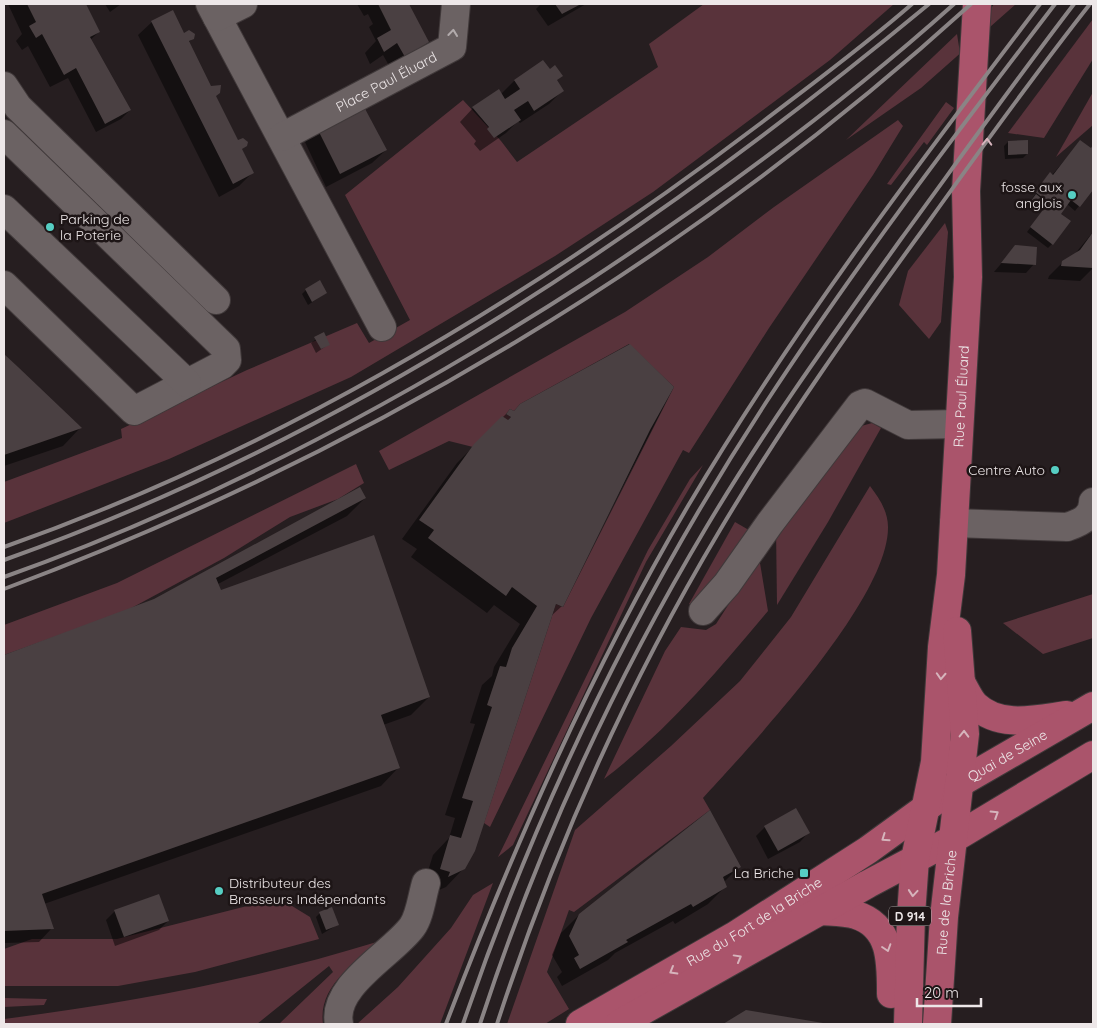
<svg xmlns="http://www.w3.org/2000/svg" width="1097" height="1028" font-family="Quicksand,sans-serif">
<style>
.green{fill:#59333b}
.shadow{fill:#0007}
.building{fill:#4a4042}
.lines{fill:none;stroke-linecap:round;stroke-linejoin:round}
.minor-casing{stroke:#40393a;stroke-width:30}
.major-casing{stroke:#40393a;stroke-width:30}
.minor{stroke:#6b6263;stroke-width:28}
.major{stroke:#aa546b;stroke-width:28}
.rail{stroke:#8a8485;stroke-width:4}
.oneway{stroke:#b2abac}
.oneway2{stroke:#d6b4bc}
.poi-dot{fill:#56cec3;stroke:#1d1516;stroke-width:2}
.labels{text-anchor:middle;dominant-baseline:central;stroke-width:5;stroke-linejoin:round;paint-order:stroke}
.shield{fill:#1d1516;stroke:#afa8a9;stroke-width:1}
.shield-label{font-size:12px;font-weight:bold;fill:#ede7e8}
.street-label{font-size:14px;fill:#ede7e8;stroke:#1d1516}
.poi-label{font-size:14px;fill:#ede7e8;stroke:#1d1516;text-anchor:end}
</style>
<rect width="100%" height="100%" fill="#261e20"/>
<g class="green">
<polygon points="704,4 894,4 830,60 653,192 555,256 351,377 169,459 4,523 4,482 122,438 121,429 247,370 357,323 369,343 410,320 345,195 463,100 501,141 517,162 658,67 649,44"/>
<polygon points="994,4 1016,4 921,88 846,140 957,34 960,53"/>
<polygon points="1093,19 1093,59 1044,138 1008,133"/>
<polygon points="1093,92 1093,125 1056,157"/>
<polygon points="946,102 954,108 927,145 924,142 891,185 887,184"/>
<polygon points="898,120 903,126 873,175 769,328 689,453 683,450 591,618 490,827 484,823 556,604 563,607 674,387 629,344 520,404 514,411 510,409 506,414 511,417 508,420 473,447 449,441 389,470 379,451 625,312 708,257 774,207"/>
<polygon points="945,223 948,232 941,322 929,339 899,305 908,271"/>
<polygon points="872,423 881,428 828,522 777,605 776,528 847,430"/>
<polygon points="356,464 364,483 338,499 290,517 224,558 124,612 4,655 4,625 117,583"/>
<polygon points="703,465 646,562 513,845 498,857 648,550 690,479"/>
<path d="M 870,486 C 879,498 888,511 888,527 C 889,599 752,744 703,798 L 710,810 L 574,912 L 569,910 L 547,972 L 569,1009 L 545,1024 L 507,1024 L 575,830 L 671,746 L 740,681 L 791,617 Z"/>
<polygon points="735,522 754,533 699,606 689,604"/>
<path d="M 759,557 L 768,611 C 718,671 666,732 604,779 L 665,651 L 681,627 L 706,630 L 716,624 Z"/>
<polygon points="1093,594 1093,638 1043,654 1003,623"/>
<polygon points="493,883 440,1024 357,1024 398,987 451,928 473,895"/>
<polygon points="279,898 310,917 319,939 195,972 118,986 4,986 4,949 32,939 117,939"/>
<path d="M 380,941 C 354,964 318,986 323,1024 L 279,1024 L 333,972 L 329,966 L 257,1024 L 4,1024 L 4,1019 C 131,1003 257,979 380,941 Z"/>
<polygon points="4,998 47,999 44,1005 4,1007"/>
</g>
<g class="shadow">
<polygon points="8,4 85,4 99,32 90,40 130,110 121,119 96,132 68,78 50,87 28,46 22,50 16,41 22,34"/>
<polygon points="105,4 121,4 110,12"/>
<polygon points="357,4 408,4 427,42 413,55 391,69 383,55 370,64 365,53 376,41 369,27 373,24 368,14 364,16"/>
<polygon points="541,4 586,4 548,26 536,9"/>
<polygon points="152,22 193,38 188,43 237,142 246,140 246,145 241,150 252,173 239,186 219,197 138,35"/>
<polygon points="514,81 551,82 563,90 549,104 520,123 518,121 506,133 480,151 474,144 476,141 460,122 473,108 501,94"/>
<polygon points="318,129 386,150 372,163 326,187 305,142"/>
<polygon points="1008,142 1027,154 1023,158 1005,159 1004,146"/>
<polygon points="1080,142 1091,149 1093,146 1093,188 1075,211 1067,204 1059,214 1052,244 1048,248 1027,232 1046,207 1043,205 1036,213 1027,206 1046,178 1052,175"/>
<polygon points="1093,232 1093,268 1080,281 1048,279 1049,276 1063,262 1074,255"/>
<polygon points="1016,246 1034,264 1026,273 994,272"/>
<polygon points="306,290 326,293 308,305 302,294"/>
<polygon points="323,334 329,344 316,353 311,343"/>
<polygon points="4,355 80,428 63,446 4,466"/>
<polygon points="673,388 562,606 550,617 464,868 446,887 432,893 423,887 433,855 449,838 455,818 445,815 475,724 470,723 482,685 492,676 494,667 520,624 494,605 487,613 411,557 417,549 402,539 457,463 510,410 513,412"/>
<polygon points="365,498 347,516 218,584 220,591 429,697 411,715 383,725 398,768 381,786 44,904 52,928 39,942 4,943 4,656 155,600"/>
<polygon points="765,827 808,833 800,842 768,859 756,836"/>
<polygon points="740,866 724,882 726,886 708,904 675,924 673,921 615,953 608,960 562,986 557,977 562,972 552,955 561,933 579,915"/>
<polygon points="115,911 168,921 159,930 115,946 106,920"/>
<polygon points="320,913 337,925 322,934 316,917"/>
<polygon points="746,1012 821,1024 725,1024"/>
</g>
<g class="building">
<polygon points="27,4 86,4 100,32 90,37 131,110 105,124 76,68 64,75 42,34 36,38 29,26 36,22"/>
<polygon points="378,4 409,4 429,42 405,57 397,43 384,52 377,38 391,30"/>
<polygon points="555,4 581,4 562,14"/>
<polygon points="173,10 184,33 189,30 195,34 194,39 189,41 211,86 221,85 220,93 216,96 238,140 243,138 248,142 247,146 242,149 254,173 233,184 151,21"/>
<polygon points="543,60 550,69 555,65 563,76 557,80 564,91 534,111 528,101 514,110 521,120 494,138 487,129 489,127 472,107 499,89 505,99 520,89 514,80"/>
<polygon points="363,105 387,150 340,174 317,128"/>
<polygon points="1028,140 1028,154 1008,155 1008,141"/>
<polygon points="1080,140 1091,148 1093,145 1093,190 1080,207 1071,200 1061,214 1071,221 1053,245 1030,227 1049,202 1035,192 1050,172 1053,175"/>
<polygon points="1036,194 1046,202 1041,210 1030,202"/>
<polygon points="1093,232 1093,268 1061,266 1062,261 1080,250"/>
<polygon points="1015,245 1037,247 1036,265 1001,263"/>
<polygon points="320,280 327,293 312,302 305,289"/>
<polygon points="324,332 330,345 321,349 314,337"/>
<polygon points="630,344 674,387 650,430 563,607 556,604 475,851 465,869 448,877 450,872 440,869 450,835 461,838 473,801 462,798 492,707 487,705 500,666 506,667 512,648 537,606 512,587 506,596 428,538 434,530 419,520 474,444 502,416 508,420 511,417 506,414 510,409 514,411 520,404"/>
<polygon points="4,354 18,367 82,428 4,455"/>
<polygon points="360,487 366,498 216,578 221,590 374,535 430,697 381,715 400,768 42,894 54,929 4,931 4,655 154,599"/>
<polygon points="796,808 810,833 778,851 764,826"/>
<polygon points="710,810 741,867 723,877 727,887 693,907 691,904 626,940 628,942 580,969 574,958 579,955 569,936 579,914"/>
<polygon points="159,894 169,921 124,937 114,910"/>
<polygon points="332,907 339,925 326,930 319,912"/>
<polygon points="746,1010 823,1023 823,1024 723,1024"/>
</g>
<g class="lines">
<g class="minor-casing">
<g id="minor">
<polyline points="210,4 382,327"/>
<polyline points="217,17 243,4"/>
<polyline points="4,86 18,107 216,300"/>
<polyline points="4,134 226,349 227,360 222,365 134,411 4,285"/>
<path id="s1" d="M 282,137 L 452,47 L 456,4"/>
<polyline points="4,209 187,383"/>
<path d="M 954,523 L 1067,527 C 1080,523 1093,517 1093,502"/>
<polyline points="703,611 727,584 770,523 860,405 865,403 908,425 959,424"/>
<path d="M 339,1024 C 331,986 392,954 412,927 C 420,916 422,896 426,883"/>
</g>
</g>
<g class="major-casing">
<g id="major">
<path d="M 962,684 C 966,691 970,700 975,705 C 1000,729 1037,719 1067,715"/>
<path d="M 820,911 C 832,912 845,912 856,915 C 892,926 891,963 891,994"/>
<path id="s2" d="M 580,1024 L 734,936 L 868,850 L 960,783 L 1093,706"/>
<polyline points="619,1024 868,884 953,839 1093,755"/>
<path id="s3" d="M 908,1024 L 911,915 L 915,859 L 935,762 L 942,647 L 951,575 L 968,277 L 966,191 L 977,4"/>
<path id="s4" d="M 937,1024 L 944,917 L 965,734 L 957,631"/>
</g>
</g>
<use href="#minor" class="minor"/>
<use href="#major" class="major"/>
<g class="rail">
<path d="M 4,547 C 277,451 531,297 761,123 C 812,84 864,46 912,4"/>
<path d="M 4,560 C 345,439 652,233 929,4"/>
<path d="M 4,577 C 210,504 405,399 588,281 C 716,197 840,106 954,4"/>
<path d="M 4,589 C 358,457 691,258 971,4"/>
<path d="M 446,1024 C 514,846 591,671 688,506 C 792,330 916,167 1040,4"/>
<path d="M 463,1024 C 537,807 640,596 765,404 C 855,266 955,135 1055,4"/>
<path d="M 480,1024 C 536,852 614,682 707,526 C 766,427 834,333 901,239 C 958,161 1015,81 1074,4"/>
<path d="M 497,1024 C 553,852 627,686 720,530 C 783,424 854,324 927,224 C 980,150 1034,75 1090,4"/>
</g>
</g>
<defs><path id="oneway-chevron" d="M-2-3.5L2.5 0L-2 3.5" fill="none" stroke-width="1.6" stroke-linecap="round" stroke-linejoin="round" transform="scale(1.25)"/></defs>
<use class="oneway" href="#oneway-chevron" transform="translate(453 33) rotate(-84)"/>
<g class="oneway2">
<use href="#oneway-chevron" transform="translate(987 142) rotate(-88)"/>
<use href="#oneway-chevron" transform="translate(941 676) rotate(93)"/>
<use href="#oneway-chevron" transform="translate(964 734) rotate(-89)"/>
<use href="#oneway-chevron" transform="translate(995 814) rotate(-32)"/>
<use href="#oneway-chevron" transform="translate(885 838) rotate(145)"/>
<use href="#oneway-chevron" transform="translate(913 893) rotate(95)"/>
<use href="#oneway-chevron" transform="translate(887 948) rotate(72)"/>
<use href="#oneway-chevron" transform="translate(738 958) rotate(-29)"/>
<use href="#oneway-chevron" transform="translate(673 971) rotate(150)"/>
</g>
<g class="poi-dot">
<circle cx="1072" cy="195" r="5"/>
<circle cx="50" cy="227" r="5"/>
<circle cx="1055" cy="470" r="5"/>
<rect x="799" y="868" width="10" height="10" rx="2.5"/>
<circle cx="219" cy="891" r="5"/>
</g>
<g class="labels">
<rect class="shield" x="889" y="906.5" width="42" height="19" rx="4"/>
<g class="shield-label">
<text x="910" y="916">D 914</text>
</g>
<g class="street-label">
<text stroke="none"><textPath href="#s1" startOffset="118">Place Paul Éluard</textPath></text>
<text stroke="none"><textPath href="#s3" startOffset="631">Rue Paul Éluard</textPath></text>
<text stroke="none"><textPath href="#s2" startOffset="505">Quai de Seine</textPath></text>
<text stroke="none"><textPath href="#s4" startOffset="122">Rue de la Briche</textPath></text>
<text stroke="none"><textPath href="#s2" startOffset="202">Rue du Fort de la Briche</textPath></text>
</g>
<g class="poi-label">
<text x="1062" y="187">fosse aux<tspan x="1062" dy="16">anglois</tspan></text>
<text x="60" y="219" text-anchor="start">Parking de<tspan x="60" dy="16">la Poterie</tspan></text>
<text x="1045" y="470">Centre Auto</text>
<text x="794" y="873">La Briche</text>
<text x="229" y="883" text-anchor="start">Distributeur des<tspan x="229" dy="16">Brasseurs Indépendants</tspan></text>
</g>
</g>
<rect width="1097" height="1028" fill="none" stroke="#ede7e8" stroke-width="10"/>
<path d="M917 998v8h64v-8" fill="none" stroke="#ede7e8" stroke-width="2.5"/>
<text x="924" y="998" font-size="15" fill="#ede7e8" stroke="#1d1516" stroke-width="4" paint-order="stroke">20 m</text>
</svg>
